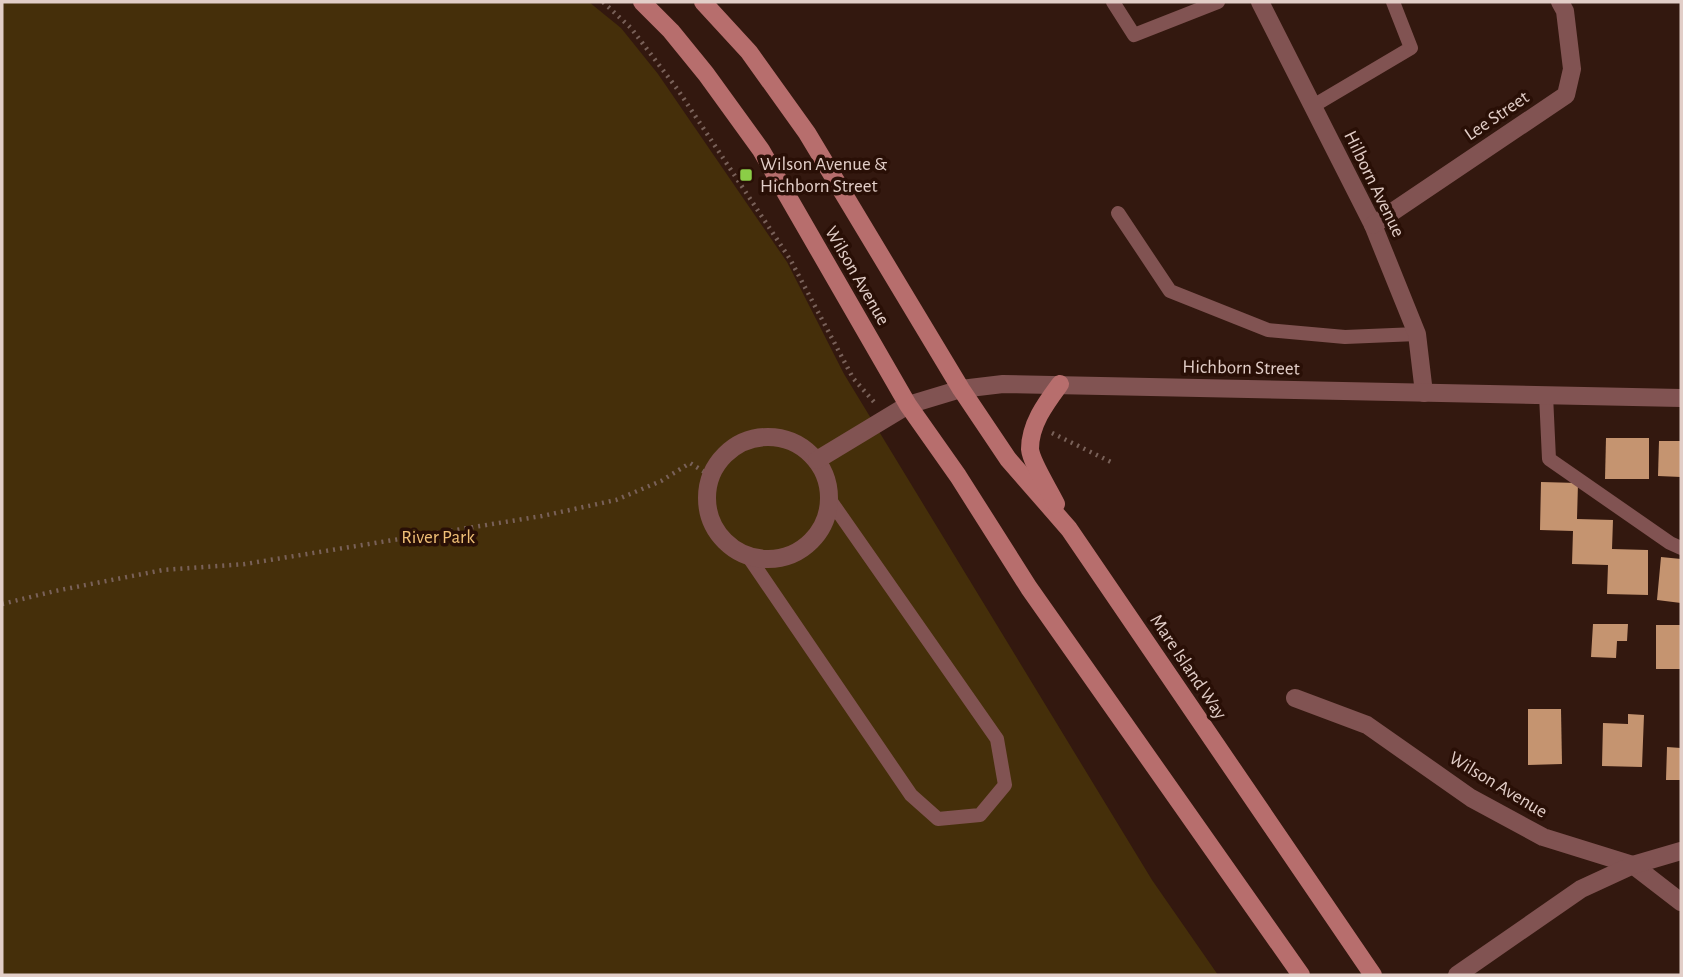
<svg xmlns="http://www.w3.org/2000/svg" width="1683" height="977" font-family="'Alegreya Sans',sans-serif">
<style>
.green{fill:#452f0a}
.building{fill:#c59470}
.lines{fill:none;stroke-linecap:round;stroke-linejoin:round}
.path{stroke:#796159;stroke-width:4.5;stroke-dasharray:2 5;stroke-linecap:butt}
.service{stroke:#815352;stroke-width:14}
.minor{stroke:#815352;stroke-width:18}
.secondary{stroke:#b76e6d;stroke-width:18}
.poi-dot{fill:#8bce47;stroke:#290f06;stroke-width:2.5}
.labels{text-anchor:middle;dominant-baseline:central;stroke-width:7;stroke-linejoin:round;paint-order:stroke}
.street-label{font-size:19px;fill:#e2cec8;stroke:#290f06}
.poi-label{font-size:19px;fill:#e2cec8;stroke:#290f06;text-anchor:start}
.park-label{font-size:19px;fill:#f1c077;stroke:#290f06}
</style>
<rect width="100%" height="100%" fill="#33180f"/>
<polygon class="green" points="2,2 589,2 621,28 658,74 787,262 844,374 1152,880 1218,975 2,975"/>
<g class="building">
<polygon points="1606,438 1649,438 1649,479 1605,479"/>
<polygon points="1659,441 1681,441 1681,477 1658,476"/>
<polygon points="1541,482 1578,483 1577,519 1613,520 1612,549 1648,550 1648,595 1607,594 1608,565 1572,564 1573,531 1540,530"/>
<polygon points="1661,557 1681,559 1681,603 1657,600"/>
<polygon points="1593,624 1628,624 1627,641 1617,641 1616,658 1591,657"/>
<rect x="1656" y="625" width="25" height="44"/>
<polygon points="1528,709 1561,709 1562,764 1528,765"/>
<polygon points="1628,714 1644,715 1642,767 1602,766 1603,723 1628,724"/>
<polygon points="1667,747 1681,748 1681,780 1666,780"/>
</g>
<g class="lines">
<g class="path">
<polyline points="603,2 631,28 678,90 790,259 853,378 874,402"/>
<polyline points="1052,433 1111,462"/>
<polyline points="2,604 55,591 163,570 245,564 542,516 616,500 661,481 690,463 711,476"/>
</g>
<g class="service">
<polyline points="1113,2 1134,35 1218,2"/>
<polyline points="1313,106 1411,48 1393,2"/>
<polyline points="1118,213 1170,291 1268,330 1345,337 1417,334"/>
<polyline points="1546,395 1549,459 1670,543 1681,548"/>
<polyline points="748,556 911,795 938,819 980,815 1005,785 997,739 830,500"/>
</g>
<g class="minor">
<polyline points="1260,2 1373,225 1417,334 1424,393"/>
<polyline points="1373,225 1566,95 1572,69 1565,11 1560,2"/>
<circle cx="768" cy="498" r="61"/>
<polyline points="817,460 908,405 961,389 1003,384 1681,398"/>
<polyline points="1295,698 1367,725 1471,798 1543,837 1633,865 1681,902"/>
<polyline points="1457,975 1581,889 1633,865 1681,851"/>
</g>
<g class="secondary">
<polyline points="642,2 671,31 706,74 761,150 908,405 958,476 1029,588 1301,975"/>
<polyline points="703,2 749,52 807,133 961,389 1008,459 1069,529 1373,975"/>
<path d="M 1056,504 C 1050,491 1031,462 1030,449 C 1030,424 1046,403 1060,384"/>
</g>
</g>
<rect class="poi-dot" x="739" y="168" width="14" height="14" rx="3.5"/>
<g class="labels">
<g class="street-label">
<text transform="translate(1497 116) rotate(-34)">Lee Street</text>
<text transform="translate(1374 184) rotate(64)">Hilborn Avenue</text>
<text transform="translate(857 276) rotate(60)">Wilson Avenue</text>
<text transform="translate(1241 368) rotate(1)">Hichborn Street</text>
<text transform="translate(1188 667) rotate(56)">Mare Island Way</text>
<text transform="translate(1498 785) rotate(31)">Wilson Avenue</text>
</g>
<g class="poi-label">
<text x="760" y="164">Wilson Avenue &amp;<tspan x="760" dy="22">Hichborn Street</tspan></text>
</g>
<g class="park-label">
<text x="438" y="537">River Park</text>
</g>
</g>
<rect width="1683" height="977" fill="none" stroke="#e2cec8" stroke-width="7"/>
</svg>
